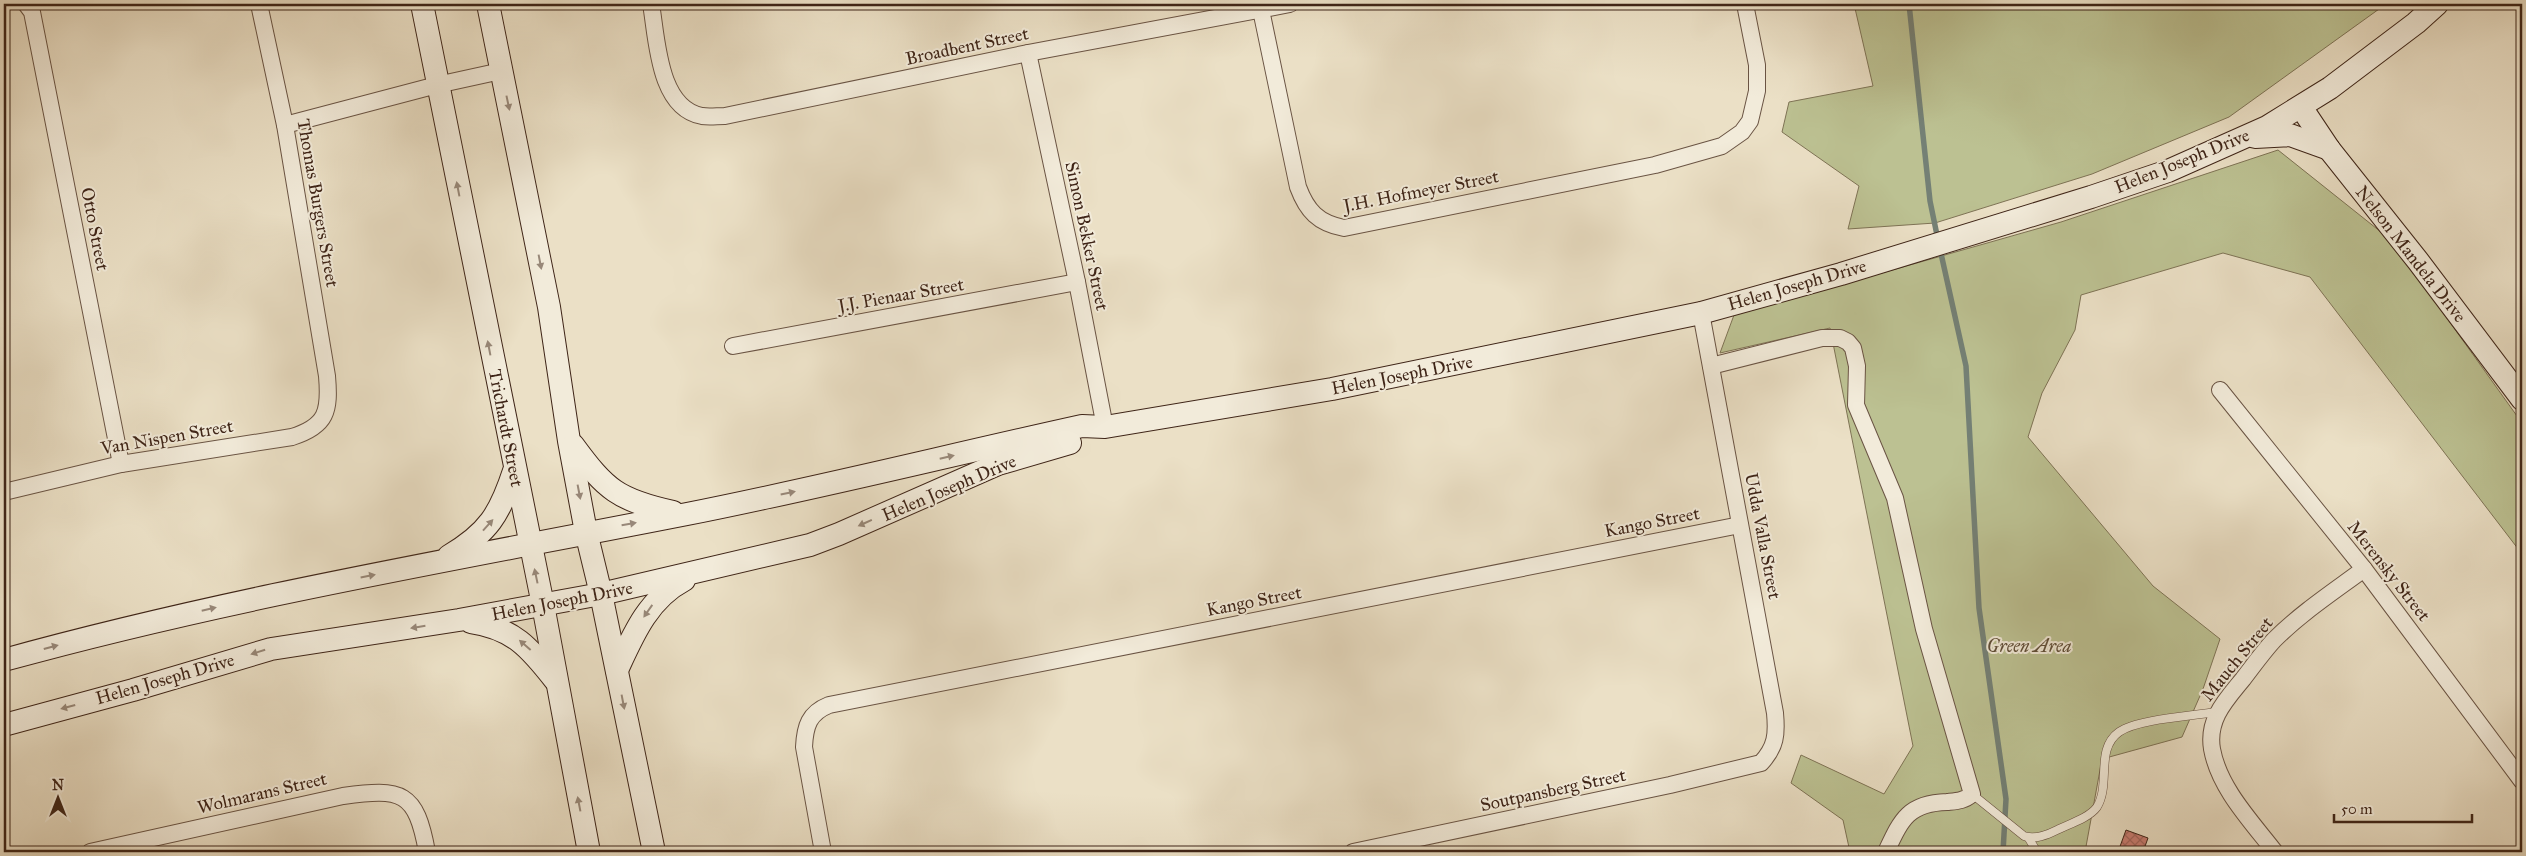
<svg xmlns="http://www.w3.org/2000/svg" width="2526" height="856" font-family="'IM FELL Great Primer',serif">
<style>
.green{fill:#bcc192;stroke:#7e7355}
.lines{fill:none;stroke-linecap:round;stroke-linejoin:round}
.stream{stroke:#748075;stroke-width:5.5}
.building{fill:url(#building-cross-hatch);stroke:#3f2518}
.lane-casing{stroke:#6a5444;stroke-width:9}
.street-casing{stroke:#6a5444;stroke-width:18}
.secondary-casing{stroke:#3f2518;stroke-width:24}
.lane{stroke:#f2ebda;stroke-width:8}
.street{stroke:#f2ebda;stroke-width:16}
.secondary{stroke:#f2ebda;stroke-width:22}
.oneway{fill:#988879}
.labels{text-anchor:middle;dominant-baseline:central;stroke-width:4;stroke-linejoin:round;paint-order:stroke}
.street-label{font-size:18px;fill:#3f2518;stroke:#f2ebda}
.park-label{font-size:18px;font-style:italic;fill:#5e4c36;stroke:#f2ebda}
</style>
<defs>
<pattern id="building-cross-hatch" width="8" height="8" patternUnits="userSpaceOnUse" patternTransform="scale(1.25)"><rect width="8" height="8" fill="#ca7e73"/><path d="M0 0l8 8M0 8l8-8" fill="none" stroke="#a5675d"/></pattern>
</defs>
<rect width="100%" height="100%" fill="#ebe0c6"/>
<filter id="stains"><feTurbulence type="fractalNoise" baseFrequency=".004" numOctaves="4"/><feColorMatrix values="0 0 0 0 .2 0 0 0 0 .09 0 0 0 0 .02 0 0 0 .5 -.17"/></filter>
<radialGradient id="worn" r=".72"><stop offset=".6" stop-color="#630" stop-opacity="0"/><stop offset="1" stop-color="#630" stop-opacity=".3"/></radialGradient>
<g class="green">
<polygon points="1854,4 2386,4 2229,117 2092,174 1935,223 1848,229 1859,186 1782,132 1789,102 1873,86"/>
<polygon points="2278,150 2391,240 2522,423 2522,554 2310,277 2223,253 2081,295 2075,330 2042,393 2028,437 2153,586 2220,639 2203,689 2182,737 2102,759 2085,852 1850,852 1843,820 1791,783 1801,755 1884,794 1913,746 1830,328 1720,353 1734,315 2061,222"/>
</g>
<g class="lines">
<g class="stream">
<polyline points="1909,4 1930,201 1938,240"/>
<polyline points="1940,249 1966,366 1979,608 2006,799 2003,852"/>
</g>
</g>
<polygon class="building" points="2126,830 2148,838 2143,852 2118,852"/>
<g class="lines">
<g class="lane-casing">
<g id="lane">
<path d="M 1972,794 L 2024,836 C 2035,840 2047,835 2057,830 C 2069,824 2089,818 2097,807 C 2111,784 2095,749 2119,732 C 2137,719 2193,716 2216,712"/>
<polyline points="2028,837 2037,852"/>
</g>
</g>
<g class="street-casing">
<g id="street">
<polyline points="26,4 32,12 121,464"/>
<path d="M 651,4 C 657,38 658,108 702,116 C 709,117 717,116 725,116 L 1028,53 L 1290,4"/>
<path d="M 1261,10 L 1298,187 C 1307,211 1318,223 1344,228 L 1655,165 L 1722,146 L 1742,132 L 1750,121 L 1757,91 L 1757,65 L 1745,4"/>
<polyline points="1028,53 1077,282 1105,427"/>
<polyline points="285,125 437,85 501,71"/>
<polyline points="733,346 1077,282"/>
<path d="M 1711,366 L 1822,338 L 1840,338 L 1848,342 L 1853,348 L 1857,366 L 1856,405 L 1895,498 L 1924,629 L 1972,794 C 1964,801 1957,801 1947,802 C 1908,803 1901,820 1886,852"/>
<polyline points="2220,390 2364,569 2522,781"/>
<path d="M 4,492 L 121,464 L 292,437 C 327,426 330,411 327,376 L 285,125 L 259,4"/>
<path d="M 90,852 L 343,796 C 402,788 416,791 427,852"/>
<path d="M 823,852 L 804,747 C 805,726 809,713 829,705 L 1740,525"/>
<path d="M 1353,852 L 1670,785 L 1761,763 C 1776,747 1777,734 1775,713 L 1701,313"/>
<path d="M 2275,852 C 2251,821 2219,788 2212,749 C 2207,719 2226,700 2243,679 C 2253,666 2263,652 2274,640 C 2301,613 2333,592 2364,569"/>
</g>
</g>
<g class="secondary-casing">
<g id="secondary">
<polyline points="422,4 543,605 589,852"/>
<polyline points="488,4 549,307 569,441 586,532 601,594 654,852"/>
<polyline points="2301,107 2329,149 2418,261 2522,399"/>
<polyline points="2255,137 2290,135 2329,149"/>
<path d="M 573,445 C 606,490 618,500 673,512"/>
<path d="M 449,556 C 488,533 500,514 514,471"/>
<path d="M 471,622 C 513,628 530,648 555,680"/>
<path d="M 4,660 C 228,598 458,559 687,514 C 819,488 950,455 1082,426 L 1105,427 L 1332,389 L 1701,313 L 1841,274 L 2091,197 L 2168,171 L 2267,127 L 2330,88 L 2416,23 L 2437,4"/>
<path d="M 617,670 C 633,635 648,599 684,580"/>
<polyline points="4,725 133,690 271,649 459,620 601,594 810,545 839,534 998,464 1070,443"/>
</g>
</g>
<use href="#lane" class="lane"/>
<use href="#street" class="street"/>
<use href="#secondary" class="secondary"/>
</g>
<defs><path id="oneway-solid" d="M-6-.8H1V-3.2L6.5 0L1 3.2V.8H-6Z" transform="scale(1.25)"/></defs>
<g class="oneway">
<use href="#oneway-solid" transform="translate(508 103) rotate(78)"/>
<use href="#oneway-solid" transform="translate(458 189) rotate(-101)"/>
<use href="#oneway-solid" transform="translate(540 262) rotate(79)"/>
<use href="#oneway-solid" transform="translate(489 348) rotate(-101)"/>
<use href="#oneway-solid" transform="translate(947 457) rotate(-13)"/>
<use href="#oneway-solid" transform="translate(579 492) rotate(79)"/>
<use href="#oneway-solid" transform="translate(788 493) rotate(-12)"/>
<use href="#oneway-solid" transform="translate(865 523) rotate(156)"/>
<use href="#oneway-solid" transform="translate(629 524) rotate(-10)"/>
<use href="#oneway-solid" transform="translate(488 525) rotate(-48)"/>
<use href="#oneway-solid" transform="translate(368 576) rotate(-11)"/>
<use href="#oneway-solid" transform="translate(536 576) rotate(-102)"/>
<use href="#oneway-solid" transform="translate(209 609) rotate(-13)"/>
<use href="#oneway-solid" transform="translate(648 611) rotate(125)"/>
<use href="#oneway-solid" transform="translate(418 627) rotate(171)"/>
<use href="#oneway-solid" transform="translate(525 645) rotate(-139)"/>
<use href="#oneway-solid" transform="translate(51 647) rotate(-15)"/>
<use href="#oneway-solid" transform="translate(258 652) rotate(163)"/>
<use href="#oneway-solid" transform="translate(623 702) rotate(79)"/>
<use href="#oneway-solid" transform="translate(68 707) rotate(165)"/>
<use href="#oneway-solid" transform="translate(579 804) rotate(-101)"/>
</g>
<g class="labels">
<g class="street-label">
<text transform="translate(967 46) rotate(-12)">Broadbent Street</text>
<text transform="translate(2182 161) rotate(-22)">Helen Joseph Drive</text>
<text transform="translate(1421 191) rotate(-11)">J.H. Hofmeyer Street</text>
<text transform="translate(318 203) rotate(80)">Thomas Burgers Street</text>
<text transform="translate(95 229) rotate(79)">Otto Street</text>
<text transform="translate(1087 236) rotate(78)">Simon Bekker Street</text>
<text transform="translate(2411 254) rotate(52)">Nelson Mandela Drive</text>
<text transform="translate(1797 285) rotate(-16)">Helen Joseph Drive</text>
<text transform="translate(901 295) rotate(-10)">J.J. Pienaar Street</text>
<text transform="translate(1402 375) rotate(-11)">Helen Joseph Drive</text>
<text transform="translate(506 428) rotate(79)">Trichardt Street</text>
<text transform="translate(167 437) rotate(-10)">Van Nispen Street</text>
<text transform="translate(949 488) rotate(-23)">Helen Joseph Drive</text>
<text transform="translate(1652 522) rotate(-11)">Kango Street</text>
<text transform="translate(1763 536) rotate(79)">Udda Valla Street</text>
<text transform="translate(2389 571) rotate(52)">Merensky Street</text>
<text transform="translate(562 601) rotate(-11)">Helen Joseph Drive</text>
<text transform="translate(1254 601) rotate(-11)">Kango Street</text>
<text transform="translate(2237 659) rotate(-51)">Mauch Street</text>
<text transform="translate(165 679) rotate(-16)">Helen Joseph Drive</text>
<text transform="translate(1553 790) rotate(-12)">Soutpansberg Street</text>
<text transform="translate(262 793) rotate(-13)">Wolmarans Street</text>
</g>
<g class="park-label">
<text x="2029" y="646">Green Area</text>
</g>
</g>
<rect width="2526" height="856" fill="none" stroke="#ebe0c6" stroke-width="20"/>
<rect x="5" y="5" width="2516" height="846" fill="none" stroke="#3f2518" stroke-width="2.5"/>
<rect x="10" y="10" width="2506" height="836" fill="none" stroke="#3f2518"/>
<g transform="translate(58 798)" stroke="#f2ebda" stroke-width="4" paint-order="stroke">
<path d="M0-4L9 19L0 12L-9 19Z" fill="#3f2518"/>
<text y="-8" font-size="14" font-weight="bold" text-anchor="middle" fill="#3f2518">N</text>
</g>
<path d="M2334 814v8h138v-8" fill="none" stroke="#3f2518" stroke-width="2.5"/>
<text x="2341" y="814" font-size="15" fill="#3f2518" stroke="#f2ebda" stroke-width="4" paint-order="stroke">50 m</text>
<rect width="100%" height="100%" filter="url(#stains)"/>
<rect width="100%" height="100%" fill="url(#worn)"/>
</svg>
